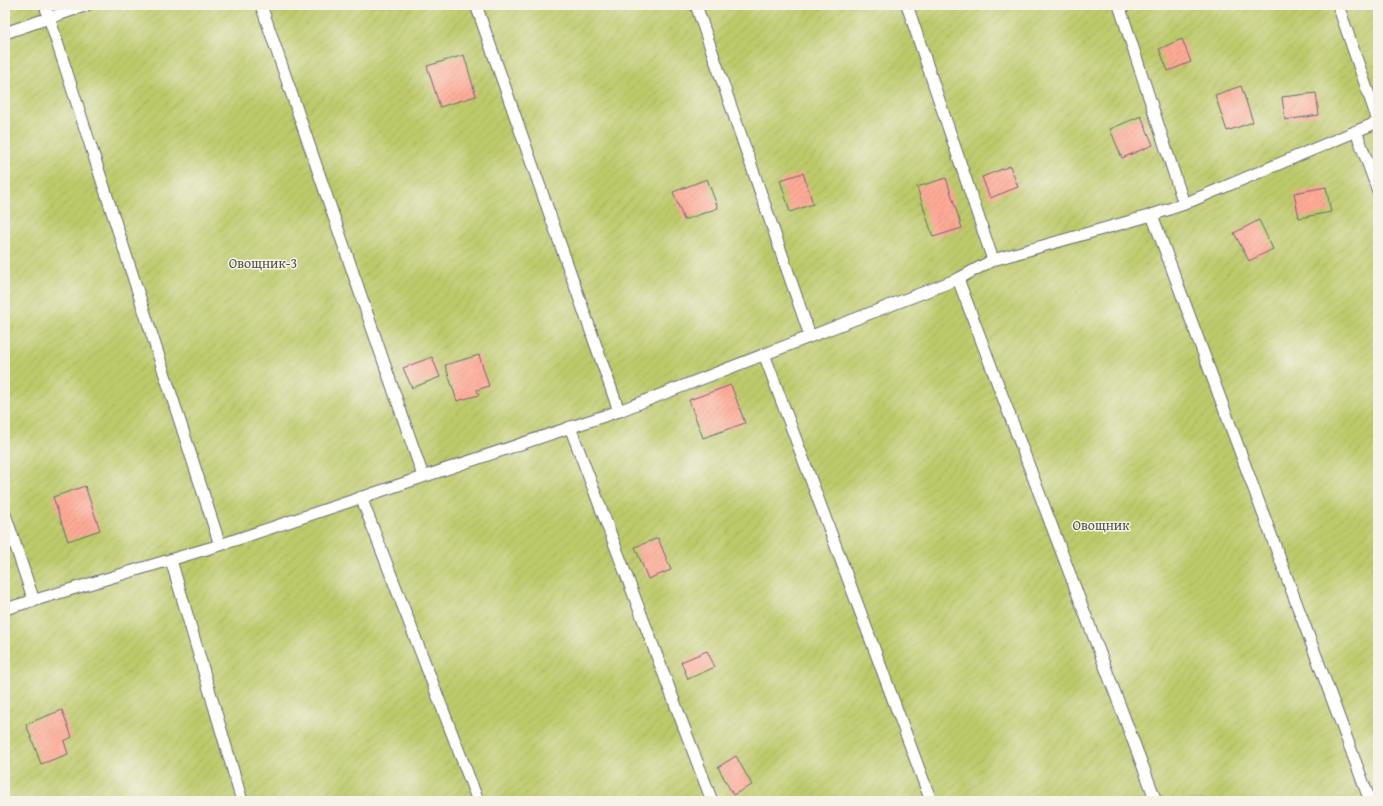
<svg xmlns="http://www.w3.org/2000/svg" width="1383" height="806" font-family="'Gentium Book Plus',serif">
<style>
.garden{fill:url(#garden-furrows);stroke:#707653}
.building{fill:url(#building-hatch)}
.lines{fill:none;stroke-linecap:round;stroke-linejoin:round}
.service-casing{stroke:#6a6870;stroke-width:13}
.service{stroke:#fff;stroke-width:11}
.labels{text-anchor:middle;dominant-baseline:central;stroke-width:3;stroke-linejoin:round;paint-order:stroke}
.park-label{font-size:14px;fill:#505449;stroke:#f7f3e8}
</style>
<defs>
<pattern id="garden-furrows" width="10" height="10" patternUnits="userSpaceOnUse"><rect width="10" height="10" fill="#bdca6b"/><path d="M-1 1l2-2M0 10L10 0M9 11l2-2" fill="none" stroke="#a2ad5e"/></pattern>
<pattern id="building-hatch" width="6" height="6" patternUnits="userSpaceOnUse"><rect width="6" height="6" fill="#feaa96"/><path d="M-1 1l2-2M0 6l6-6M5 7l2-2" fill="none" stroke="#d99282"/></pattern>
</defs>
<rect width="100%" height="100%" fill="#f7f3e8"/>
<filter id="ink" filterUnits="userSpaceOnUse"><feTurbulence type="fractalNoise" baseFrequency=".025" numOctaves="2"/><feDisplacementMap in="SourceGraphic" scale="8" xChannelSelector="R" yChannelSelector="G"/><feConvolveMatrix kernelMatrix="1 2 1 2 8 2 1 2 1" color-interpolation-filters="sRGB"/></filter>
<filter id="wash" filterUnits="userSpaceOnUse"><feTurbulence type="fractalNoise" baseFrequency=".012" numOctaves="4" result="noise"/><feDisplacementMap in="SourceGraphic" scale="16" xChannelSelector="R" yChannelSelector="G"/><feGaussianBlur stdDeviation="0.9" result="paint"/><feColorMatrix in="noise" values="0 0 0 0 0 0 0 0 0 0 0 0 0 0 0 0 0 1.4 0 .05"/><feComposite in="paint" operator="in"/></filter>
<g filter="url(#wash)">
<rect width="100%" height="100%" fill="#efead2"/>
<rect class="garden" x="5" y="5" width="1373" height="796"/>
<g id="blocks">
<g class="building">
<polygon points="1182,39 1191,62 1168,71 1159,49"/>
<polygon points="464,55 476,96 440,107 427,66"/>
<polygon points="1241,86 1253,122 1227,131 1215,95"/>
<polygon points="1316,93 1319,115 1285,120 1282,97"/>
<polygon points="1141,116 1153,145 1122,158 1110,129"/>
<polygon points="1010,166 1018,187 990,198 982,177"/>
<polygon points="803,173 813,204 790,212 780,180"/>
<polygon points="946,178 962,228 933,237 917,187"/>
<polygon points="707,179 718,208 684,220 673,192"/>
<polygon points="1326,187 1331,212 1299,218 1294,193"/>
<polygon points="1259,220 1273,249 1249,261 1234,233"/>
<polygon points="479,355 489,386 477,390 479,395 457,401 445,365"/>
<polygon points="432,357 440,377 412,388 403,368"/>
<polygon points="731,385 745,423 703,438 689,400"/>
<polygon points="85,486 100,530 68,541 53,497"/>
<polygon points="658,538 671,570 648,579 635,547"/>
<polygon points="707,651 715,667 688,679 681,662"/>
<polygon points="62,710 72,737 64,741 68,754 41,764 26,724"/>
<polygon points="736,756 752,785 733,795 718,767"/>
</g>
</g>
</g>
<g filter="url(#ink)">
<use href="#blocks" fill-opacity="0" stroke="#6a6870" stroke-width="1"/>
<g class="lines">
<g class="service-casing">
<g id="service">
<polyline points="45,5 220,545"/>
<polyline points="261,5 423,476"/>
<polyline points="476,5 619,411"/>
<polyline points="696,5 810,336"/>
<polyline points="907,5 993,260"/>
<polyline points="1119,5 1184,204"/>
<polyline points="1338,5 1378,121"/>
<polyline points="5,33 87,5"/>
<polyline points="1356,131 1378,191"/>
<polyline points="1152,215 1370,801"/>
<polyline points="958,279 1156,801"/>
<polyline points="764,354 931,801"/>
<polyline points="570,427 712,801"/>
<polyline points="361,497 478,801"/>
<polyline points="5,514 34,601"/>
<polyline points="171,560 242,801"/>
<polyline points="5,609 220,545 619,411 958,279 993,260 1152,215 1184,204 1378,122"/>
</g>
</g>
<use href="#service" class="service"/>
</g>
</g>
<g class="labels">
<g class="park-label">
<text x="263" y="263">Овощник-3</text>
<text x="1101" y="525">Овощник</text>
</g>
</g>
<rect width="1383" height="806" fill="none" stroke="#f7f3e8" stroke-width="20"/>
</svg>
